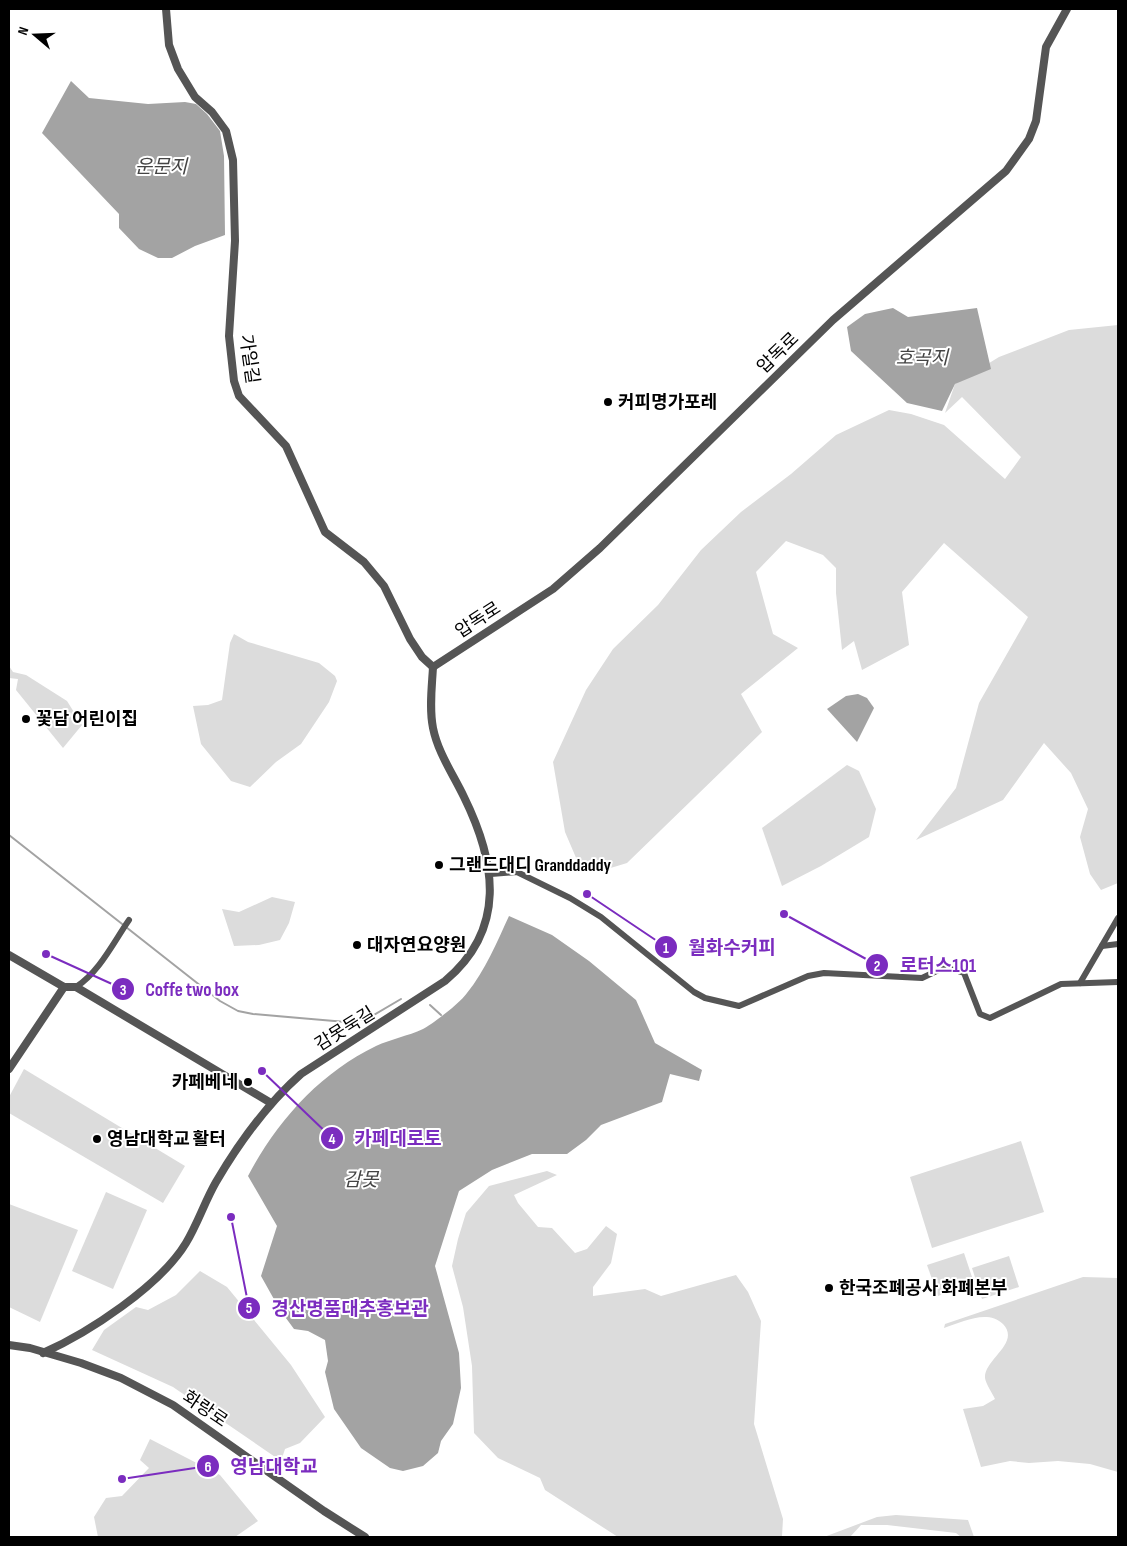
<svg xmlns="http://www.w3.org/2000/svg" width="1127" height="1546" font-family="'Sofia Sans Condensed','Noto Sans KR',sans-serif">
<style>
.green{fill:#dcdcdc}
.water{fill:#a3a3a3}
.lines{fill:none;stroke-linecap:round;stroke-linejoin:round}
.stream{stroke:#a3a3a3;stroke-width:2}
.minor{stroke:#555;stroke-width:6}
.tertiary{stroke:#555;stroke-width:8}
.poi-dot{fill:#000;stroke:#fff;stroke-width:2}
.labels{text-anchor:middle;dominant-baseline:central;stroke-width:4;stroke-linejoin:round;paint-order:stroke}
.street-label{font-size:18px;fill:#000;stroke:#fff}
.poi-label{font-size:18px;font-weight:bold;fill:#000;stroke:#fff;text-anchor:start}
.water-label{font-size:19px;font-style:italic;fill:#444;stroke:#fff}
.leader{fill:none;stroke:#7b2cbf;stroke-width:2}
.callout-dot{fill:#7b2cbf;stroke:#fff;stroke-width:2}
.mark-label{font-size:15px;text-anchor:middle;font-weight:bold;fill:#fff}
.callout-label{font-size:19px;text-anchor:middle;font-weight:bold;fill:#7b2cbf;stroke:#fff;stroke-width:4;stroke-linejoin:round;paint-order:stroke}
</style>
<rect width="100%" height="100%" fill="#fff"/>
<g class="green">
<polygon points="1118,325 1118,883 1101,890 1090,874 1080,837 1088,809 1071,773 1044,743 1003,800 916,840 956,788 979,703 1028,617 944,543 902,592 909,645 862,670 854,641 842,650 836,593 836,568 823,555 786,541 756,572 773,634 798,648 741,694 762,732 627,863 604,870 580,867 565,832 553,762 586,690 613,649 658,605 701,550 741,512 791,474 836,435 889,410 911,414 944,425 1005,479 1021,457 962,397 945,413 955,384 999,357 1069,330"/>
<polygon points="234,634 248,642 319,663 335,676 337,681 329,702 301,744 276,762 250,787 231,781 201,744 193,706 208,705 222,700 230,643"/>
<polygon points="9,666 13,672 26,675 67,701 82,725 63,748 16,690 18,679 9,678"/>
<polygon points="847,765 859,771 876,809 869,837 821,866 782,886 762,828"/>
<polygon points="272,897 295,902 289,923 280,940 259,945 234,946 222,909 239,912"/>
<polygon points="24,1069 185,1166 163,1203 9,1113 9,1097"/>
<polygon points="1021,1141 1044,1212 932,1248 910,1177"/>
<polygon points="547,1171 557,1175 514,1195 518,1203 538,1227 552,1228 575,1253 587,1249 606,1226 617,1234 611,1263 593,1287 593,1296 645,1289 661,1296 736,1275 748,1292 761,1321 754,1424 783,1519 782,1536 786,1537 618,1537 545,1490 540,1478 498,1458 474,1433 472,1366 463,1307 452,1266 458,1239 466,1213 489,1186"/>
<polygon points="106,1192 147,1210 113,1289 72,1271"/>
<polygon points="9,1204 78,1230 40,1322 9,1307"/>
<polygon points="964,1253 974,1283 938,1296 927,1265"/>
<polygon points="1009,1256 1019,1287 982,1299 972,1268"/>
<polygon points="200,1271 227,1287 291,1365 325,1417 300,1443 285,1449 281,1461 173,1387 92,1350 104,1330 136,1307 148,1310 176,1295"/>
<path d="M 1083,1277 L 1118,1278 L 1118,1472 L 1090,1464 L 1058,1461 L 1029,1463 L 1010,1461 L 981,1467 L 963,1409 L 983,1406 L 995,1399 C 992,1393 986,1384 985,1378 C 984,1359 1021,1343 1003,1324 C 987,1309 963,1322 944,1328 L 945,1324 Z"/>
<polygon points="150,1439 220,1475 258,1521 235,1537 98,1537 94,1517 106,1498 122,1496 149,1468 140,1460"/>
<polygon points="896,1515 968,1520 974,1537 961,1537 956,1533 887,1525 861,1525 850,1537 824,1537 877,1517"/>
</g>
<g class="water">
<polygon points="71,81 89,98 148,104 185,102 196,104 207,114 220,131 224,156 225,235 195,246 172,258 158,258 139,249 119,228 119,214 42,133"/>
<polygon points="893,308 908,317 977,308 991,369 955,384 942,411 907,403 851,351 847,327 865,314"/>
<polygon points="858,694 867,698 874,708 857,742 827,709 846,696"/>
<path d="M 509,916 L 552,935 L 589,961 L 636,1000 L 655,1043 L 702,1070 L 699,1081 L 670,1074 L 662,1102 L 601,1125 L 586,1140 L 567,1154 L 532,1154 L 492,1170 L 459,1191 L 435,1266 L 459,1353 L 461,1388 L 453,1424 L 441,1441 L 438,1453 L 423,1466 L 403,1471 L 390,1468 L 361,1448 L 334,1409 L 325,1372 L 328,1361 L 325,1340 L 308,1331 L 294,1329 L 280,1310 L 261,1276 L 277,1226 L 248,1176 C 277,1121 320,1073 376,1046 C 391,1039 408,1036 423,1029 C 434,1023 460,1003 467,993 C 485,971 497,942 509,916 Z"/>
</g>
<g class="lines">
<g class="stream">
<polyline points="9,835 220,1001 238,1011 253,1014 346,1022 367,1019 401,999"/>
<polyline points="430,1005 441,1015"/>
</g>
<g class="minor">
<polyline points="491,874 517,872 570,898 601,917 694,992 705,998 739,1006 808,976 824,973 922,978 945,967 964,973 980,1014 990,1018 1061,984 1118,982"/>
<polyline points="1102,946 1118,944"/>
<polyline points="1080,983 1118,918"/>
<path d="M 76,987 C 100,971 113,943 129,920"/>
</g>
<g class="tertiary">
<polyline points="166,9 169,45 178,69 195,97 212,112 226,131 233,160 235,241 229,336 234,381 239,396 286,446 325,532 364,562 384,586 410,639 422,657 433,667"/>
<polyline points="433,667 553,589 600,548 833,320 1006,171 1029,139 1036,121 1046,47 1067,9"/>
<polyline points="9,955 64,987"/>
<polyline points="64,987 76,987 271,1103"/>
<polyline points="9,1069 64,987"/>
<polyline points="9,1345 30,1348 81,1363 121,1378 173,1405 324,1511 365,1537"/>
<path d="M 43,1353 C 88,1333 160,1286 186,1243 C 198,1223 205,1201 216,1182 C 239,1143 267,1104 301,1074 L 445,981 C 507,929 496,862 464,797 C 453,774 438,753 433,728 C 429,708 432,686 433,667"/>
</g>
</g>
<g class="poi-dot">
<circle cx="608" cy="402" r="5"/>
<circle cx="26" cy="719" r="5"/>
<circle cx="439" cy="865" r="5"/>
<circle cx="357" cy="945" r="5"/>
<circle cx="248" cy="1082" r="5"/>
<circle cx="97" cy="1139" r="5"/>
<circle cx="829" cy="1288" r="5"/>
</g>
<g class="labels">
<g class="street-label">
<text transform="translate(778 353) rotate(-44)">압독로</text>
<text transform="translate(249 359) rotate(82)">가일길</text>
<text transform="translate(478 620) rotate(-33)">압독로</text>
<text transform="translate(345 1029) rotate(-32)">감못둑길</text>
<text transform="translate(205 1409) rotate(34)">화랑로</text>
</g>
<g class="poi-label">
<text x="618" y="402">커피명가포레</text>
<text x="36" y="719">꽃담 어린이집</text>
<text x="449" y="865">그랜드대디 Granddaddy</text>
<text x="367" y="945">대자연요양원</text>
<text x="238" y="1082" text-anchor="end">카페베네</text>
<text x="107" y="1139">영남대학교 활터</text>
<text x="839" y="1288">한국조폐공사 화폐본부</text>
</g>
<g class="water-label">
<text x="161" y="167">운문지</text>
<text x="922" y="358">호곡지</text>
<text x="361" y="1180">감못</text>
</g>
</g>
<path class="leader" d="M587 894L666 947M784 914L877 965M46 954L123 989M262 1071L332 1138M231 1217L249 1308M122 1479L208 1466"/>
<g class="callout-dot">
<circle cx="587" cy="894" r="5"/>
<circle cx="784" cy="914" r="5"/>
<circle cx="46" cy="954" r="5"/>
<circle cx="262" cy="1071" r="5"/>
<circle cx="231" cy="1217" r="5"/>
<circle cx="122" cy="1479" r="5"/>
<circle cx="666" cy="947" r="12"/>
<circle cx="877" cy="965" r="12"/>
<circle cx="123" cy="989" r="12"/>
<circle cx="332" cy="1138" r="12"/>
<circle cx="249" cy="1308" r="12"/>
<circle cx="208" cy="1466" r="12"/>
</g>
<g class="mark-label">
<text x="666" y="953">1</text>
<text x="877" y="971">2</text>
<text x="123" y="995">3</text>
<text x="332" y="1144">4</text>
<text x="249" y="1313">5</text>
<text x="208" y="1472">6</text>
</g>
<g class="callout-label">
<text x="732" y="954">월화수커피</text>
<text x="938" y="972">로터스101</text>
<text x="192" y="996">Coffe two box</text>
<text x="398" y="1145">카페데로토</text>
<text x="350" y="1315">경산명품대추홍보관</text>
<text x="274" y="1473">영남대학교</text>
</g>
<rect width="1127" height="1546" fill="none" stroke="#000000" stroke-width="20"/>
<g transform="translate(35 35) rotate(289)" stroke="#ffffff" stroke-width="4" paint-order="stroke">
<path d="M0-4L9 19L0 12L-9 19Z" fill="#000000"/>
<text y="-8" font-size="14" font-weight="bold" text-anchor="middle" fill="#000000">N</text>
</g>
</svg>
